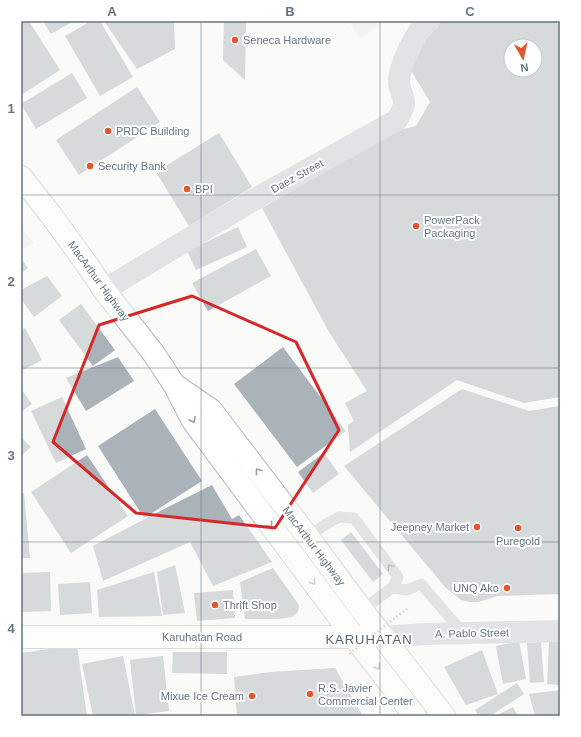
<svg xmlns="http://www.w3.org/2000/svg" width="581" height="737" font-family="Helvetica,sans-serif">
<style>
.built{fill:#e8e9e9}
.building{fill:#aab3b9;fill-rule:evenodd}
.lines{fill:none;stroke-linecap:round;stroke-linejoin:round}
.secondary-casing{stroke:#b3babf;stroke-width:24}
.trunk-casing{stroke:#b4b9bd;stroke-width:24}
.service{stroke:#c3c8cc;stroke-width:11}
.minor{stroke:#c3c8cc;stroke-width:22}
.tertiary{stroke:#c3c8cc;stroke-width:22}
.secondary{stroke:#fff;stroke-width:22}
.trunk{stroke:#fff;stroke-width:22}
.path-bridge{stroke:#bbbfc2;stroke-width:2.5;stroke-dasharray:2 2;stroke-linecap:butt}
.oneway{stroke:#939fa8}
.oneway2{stroke:#6a7a87}
.marked{fill:none;stroke:#d62828;stroke-width:3;stroke-linejoin:round}
.grid{fill:none;stroke:#657683;stroke-width:1;stroke-opacity:0.55}
.poi-dot{fill:#e4572e;stroke:#fff;stroke-width:1.5}
.labels{text-anchor:middle;dominant-baseline:central;stroke-width:4;stroke-linejoin:round;paint-order:stroke}
.poi-label{font-size:11px;fill:#657683;stroke:#fff;text-anchor:start}
.street-label{font-size:11px;fill:#657683;stroke:#fff}
.quarter-label{font-size:13px;letter-spacing:1px;fill:#57646e;stroke:#fff}
.neatline{fill:none;stroke:#657683;stroke-width:1.5}
.grid-label{font-size:13px;text-anchor:middle;font-weight:bold;fill:#657683}
</style>
<rect width="100%" height="100%" fill="#fafaf8"/>
<g class="built">
<polygon points="348,21 385,21 360,39"/>
<polygon points="21,227 34,243 21,249"/>
</g>
<g class="building">
<polygon points="21,21 29,21 60,70 21,95"/>
<polygon points="43,21 74,21 51,34"/>
<polygon points="91,21 100,21 133,77 100,96 65,36"/>
<polygon points="104,21 174,21 175,49 137,69"/>
<polygon points="224,21 246,21 245,80 223,60"/>
<path d="M 435,21 L 556,21 L 560,28 L 560,397 L 524,403 L 457,380 L 350,452 L 348,425 L 354,421 L 345,403 L 367,391 L 329,332 L 262,208 L 395,131 L 416,126 L 430,102 L 409,67 ZM 511,46 L 535,46 L 535,70 L 511,70 Z"/>
<polygon points="72,73 87,98 36,129 21,104"/>
<polygon points="137,87 160,122 79,175 56,140"/>
<polygon points="219,133 252,187 189,226 156,172"/>
<polygon points="238,227 247,247 196,270 187,251"/>
<polygon points="256,249 271,276 208,311 192,283"/>
<polygon points="21,258 28,268 21,273"/>
<polygon points="47,276 62,296 34,317 21,299 21,290"/>
<polygon points="81,304 115,350 93,366 59,320"/>
<polygon points="25,328 42,360 21,371 21,330"/>
<polygon points="283,347 346,431 297,467 234,384"/>
<polygon points="118,357 134,381 86,411 66,378"/>
<polygon points="21,389 32,404 21,412"/>
<polygon points="462,389 529,411 560,406 560,594 498,596 478,602 469,602 461,600 445,587 344,466"/>
<polygon points="62,397 86,449 56,463 31,411"/>
<polygon points="155,409 202,481 144,518 98,446"/>
<polygon points="21,437 31,447 21,456"/>
<polygon points="324,453 339,474 313,493 298,472"/>
<polygon points="87,455 128,516 71,553 31,492"/>
<polygon points="212,485 232,519 239,515 272,562 213,586 190,542 103,581 93,546 168,507"/>
<polygon points="24,493 30,558 21,558 21,494"/>
<polygon points="351,532 383,574 373,582 341,540"/>
<polygon points="175,565 185,613 163,615 157,572"/>
<polygon points="273,568 299,605 298,612 292,617 279,619 245,619 240,582"/>
<polygon points="50,572 51,611 21,612 21,573"/>
<polygon points="154,572 162,616 99,617 97,590"/>
<polygon points="90,582 92,613 60,615 58,584"/>
<polygon points="233,590 235,618 197,621 194,593"/>
<polygon points="519,641 526,679 503,684 496,646"/>
<polygon points="541,642 544,682 530,683 527,643"/>
<polygon points="549,642 560,642 560,685 547,684"/>
<polygon points="77,645 87,716 21,716 21,653"/>
<polygon points="482,650 498,694 466,705 444,667"/>
<polygon points="173,652 227,652 227,674 172,673"/>
<polygon points="123,656 135,716 93,716 82,664"/>
<polygon points="163,656 169,711 136,715 130,660"/>
<polygon points="335,668 363,716 237,716 234,677 271,672"/>
<polygon points="517,683 524,694 490,716 479,716 475,710"/>
<polygon points="560,690 560,716 535,716 529,694"/>
<polygon points="513,707 518,716 495,716"/>
</g>
<g class="lines">
<g class="secondary-casing">
<polyline id="secondary" points="21,637 370,637"/>
</g>
<g class="trunk-casing">
<g id="trunk">
<polyline points="21,177 51,215 88,266 104,290 154,354 175,386 193,421 354,637 415,716"/>
<polyline points="176,386 211,410 308,537 362,610 444,716"/>
</g>
</g>
<g class="service">
<polyline points="308,537 326,524 340,517 354,518 398,577 392,588 362,610"/>
<polyline points="392,588 407,590 421,584 463,633"/>
</g>
<path class="minor" d="M 104,290 L 260,196 L 397,120 C 400,115 404,109 404,103 C 404,96 399,89 399,82 C 399,66 416,30 429,21"/>
<polyline class="tertiary" points="384,637 424,634 560,631"/>
<use href="#secondary" class="secondary"/>
<use href="#trunk" class="trunk"/>
<polyline class="path-bridge" points="349,654 408,608"/>
</g>
<defs><path id="oneway-chevron" d="M-2-3.5L2.5 0L-2 3.5" fill="none" stroke-width="1.6" stroke-linecap="round" stroke-linejoin="round"/></defs>
<g class="oneway">
<use href="#oneway-chevron" transform="translate(193 420) rotate(59)"/>
<use href="#oneway-chevron" transform="translate(258 471) rotate(-127)"/>
<use href="#oneway-chevron" transform="translate(270 525) rotate(53)"/>
<use href="#oneway-chevron" transform="translate(313 582) rotate(53)"/>
<use href="#oneway-chevron" transform="translate(378 667) rotate(52)"/>
</g>
<use class="oneway2" href="#oneway-chevron" transform="translate(390 567) rotate(-127)"/>
<path d="M0 0H581V737H0ZM 192,296 L 296,342 L 339,430 L 275,528 L 136,513 L 53,442 L 99,325 Z" fill="#fafaf8" fill-opacity=".55" fill-rule="evenodd"/>
<path class="marked" d="M 192,296 L 296,342 L 339,430 L 275,528 L 136,513 L 53,442 L 99,325 Z"/>
<path class="grid" d="M 201,21 L 201,716M 380,21 L 380,716M 21,195 L 560,195M 21,368 L 560,368M 21,542 L 560,542"/>
<g class="poi-dot">
<circle cx="235" cy="40" r="4"/>
<circle cx="108" cy="131" r="4"/>
<circle cx="90" cy="166" r="4"/>
<circle cx="187" cy="189" r="4"/>
<circle cx="416" cy="226" r="4"/>
<circle cx="477" cy="527" r="4"/>
<circle cx="518" cy="528" r="4"/>
<circle cx="507" cy="588" r="4"/>
<circle cx="215" cy="605" r="4"/>
<circle cx="310" cy="694" r="4"/>
<circle cx="252" cy="696" r="4"/>
</g>
<g class="labels">
<g class="poi-label">
<text x="243" y="40">Seneca Hardware</text>
<text x="116" y="131">PRDC Building</text>
<text x="98" y="166">Security Bank</text>
<text x="195" y="189">BPI</text>
<text x="424" y="220">PowerPack<tspan x="424" dy="13">Packaging</tspan></text>
<text x="469" y="527" text-anchor="end">Jeepney Market</text>
<text x="518" y="541" text-anchor="middle">Puregold</text>
<text x="499" y="588" text-anchor="end">UNQ Ako</text>
<text x="223" y="605">Thrift Shop</text>
<text x="318" y="688">R.S. Javier<tspan x="318" dy="13">Commercial Center</tspan></text>
<text x="244" y="696" text-anchor="end">Mixue Ice Cream</text>
</g>
<g class="street-label">
<text transform="translate(297 176) rotate(-29)">Daez Street</text>
<text transform="translate(99 281) rotate(54)">MacArthur Highway</text>
<text transform="translate(314 546) rotate(53)">MacArthur Highway</text>
<text transform="translate(472 633) rotate(-1)">A. Pablo Street</text>
<text x="202" y="637">Karuhatan Road</text>
</g>
<g class="quarter-label">
<text x="369" y="639">KARUHATAN</text>
</g>
</g>
<rect width="581" height="737" fill="none" stroke="#ffffff" stroke-width="44"/>
<g transform="translate(523 58) rotate(171)"><circle r="19" fill="#ffffff" stroke="#c1c8cd"/>
<path d="M0-3L7 15L0 10L-7 15Z" fill="#e4572e"/>
<text y="-6" font-size="11" font-weight="bold" text-anchor="middle" fill="#657683">N</text>
</g>
<rect x="22" y="22" width="537" height="693" class="neatline"/>
<g class="grid-label">
<text x="112" y="16">A</text>
<text x="290" y="16">B</text>
<text x="470" y="16">C</text>
<text x="11" y="113">1</text>
<text x="11" y="286">2</text>
<text x="11" y="460">3</text>
<text x="11" y="633">4</text>
</g>
</svg>
